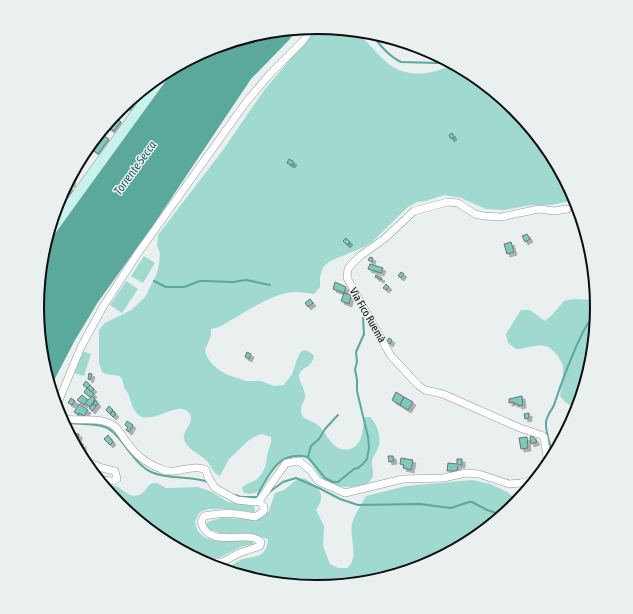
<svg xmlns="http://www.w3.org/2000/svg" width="633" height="614" font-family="'Asap Condensed',sans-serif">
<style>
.green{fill:#9fd9cf}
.water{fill:#5ba89c}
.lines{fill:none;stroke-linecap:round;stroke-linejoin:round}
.stream{stroke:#5ba89c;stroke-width:2}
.building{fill:#7cc9bd;stroke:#6b7170;filter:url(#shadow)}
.minor-casing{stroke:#929897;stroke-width:8}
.secondary-casing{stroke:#929897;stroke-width:11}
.minor{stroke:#fff;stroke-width:7}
.secondary{stroke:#c8f3ed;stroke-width:10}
.labels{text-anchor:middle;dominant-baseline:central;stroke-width:3;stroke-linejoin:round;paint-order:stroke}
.street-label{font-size:11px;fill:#0d0f0f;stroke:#e9f0ef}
.water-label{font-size:12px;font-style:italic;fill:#1f5f56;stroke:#e9f0ef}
.rim{fill:none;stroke:#0d0f0f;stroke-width:2}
</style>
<defs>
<filter id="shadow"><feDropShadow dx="3" dy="3" stdDeviation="0" flood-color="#0004"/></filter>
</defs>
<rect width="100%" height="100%" fill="#e9f0ef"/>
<g class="green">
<path d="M 318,27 C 327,28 348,28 355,32 C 366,39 374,51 384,60 C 403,79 431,76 453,64 C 491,84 524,115 549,151 C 559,166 567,184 575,200 L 551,205 L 532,205 L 504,210 L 486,209 L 461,198 L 444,195 L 426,201 L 417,202 L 408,207 L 372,242 L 364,247 L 330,261 L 323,267 L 320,277 L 320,287 L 314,294 C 308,293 301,292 295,292 C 270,293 242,315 219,327 L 211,329 L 211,336 L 205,350 L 206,355 L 211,363 L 219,370 L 228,375 L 246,381 L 261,381 L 274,386 L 284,385 C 287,380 291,377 293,372 C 297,362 299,340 314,356 C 312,368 302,366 299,375 C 298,379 305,389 305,395 C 306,400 301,404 301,409 C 300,422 313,419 320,427 C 328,436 334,453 350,449 C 364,445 362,428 365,417 L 370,417 C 377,424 381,436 379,445 C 378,451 372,456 372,462 C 371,465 373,468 373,471 C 374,479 368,485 361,486 C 348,487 333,489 323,479 C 314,471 312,456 297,456 C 280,456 269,477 260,490 C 255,494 249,495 243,492 L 242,488 C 247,482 253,483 258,478 C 266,471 266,462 268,452 C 269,447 272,443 271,437 L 262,434 L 258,435 L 249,440 L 229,459 L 220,476 C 213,474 211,465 206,460 C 199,454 187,449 184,439 C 182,430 196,422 189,413 C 179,399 154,424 140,416 C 133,411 131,403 129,395 C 128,392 125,390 124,387 C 123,382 123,380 120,376 L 106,374 L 102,372 L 99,363 L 99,330 L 105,323 L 131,310 L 138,304 L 145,297 L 157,273 L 159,264 L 160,254 L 157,245 L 158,235 L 223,150 L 265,89 Z"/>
<polygon points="144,256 155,263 143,283 131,276"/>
<polygon points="126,281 138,289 122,313 110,305"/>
<path d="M 574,299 L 596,300 L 596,307 L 591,362 L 577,408 L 566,403 L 560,396 C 561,387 564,376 563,367 C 561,358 553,348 545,346 C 536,344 525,349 516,349 L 508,343 L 506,334 L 521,310 L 530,310 L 545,321 L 552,315 L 564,301 Z"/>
<polygon points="82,351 91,354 84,376 74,373"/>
<path d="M 304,478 C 310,482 323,489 321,498 C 321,502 318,507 316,510 L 324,526 L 323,546 L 330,564 L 338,568 L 347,568 C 360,558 349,538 352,524 C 355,514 361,505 366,496 L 406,486 L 472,480 L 490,484 L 507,492 L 518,501 L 472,540 L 423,566 L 371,582 L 316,587 L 262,582 L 229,572 C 237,548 267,568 268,539 L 254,535 L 220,533 L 211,530 L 207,527 L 207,522 L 221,518 L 257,519 L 269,511 L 275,493 L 284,490 L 295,481 Z"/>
<path d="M 152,483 L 157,483 L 166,488 L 171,488 L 198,487 L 212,492 L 228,502 L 254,506 L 255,512 L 250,513 L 228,509 L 209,509 L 200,512 L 195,521 C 198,548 230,540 249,540 L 253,542 L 253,544 L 240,547 L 219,558 L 192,557 L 161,540 L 118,505 L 102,485 C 107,486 111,485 115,486 C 124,489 130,500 141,494 C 146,491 147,486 152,483 Z"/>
</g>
<polygon class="water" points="297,29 289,40 251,79 152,227 98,302 75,340 50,388 42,361 37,307 42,253 65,219 177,65 210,48 262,32"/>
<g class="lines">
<g class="stream">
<path d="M 371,32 C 377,43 390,57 401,62 L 437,63 L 446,60"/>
<polyline points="154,281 166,287 184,287 200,281 205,281 233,282 246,280 270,285"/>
<path d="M 62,422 C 76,425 91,422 105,427 C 120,432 132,463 151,472 C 168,480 190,475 208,482"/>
<path d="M 553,455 C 551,446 546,435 546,425 C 545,417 551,412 554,405 C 562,381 571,357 582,334 C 586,325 594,317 596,307"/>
<polyline points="308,457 311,446 319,439 325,429 338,415"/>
<polyline points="268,493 283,482 296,478 321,489 340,499 358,505 420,504 451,508 469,502 472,502 487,510 502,515"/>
<polyline points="235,495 241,497 258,497"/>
<path d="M 258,497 L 258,494 C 270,473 279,450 308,457 L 325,478 L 333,482 L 338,482 L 354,469 L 358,468 L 363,464 L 367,459 L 369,448 L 368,437 L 357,391 L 357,380 L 355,369 L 357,362 L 356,352 L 364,334 L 363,318"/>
</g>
</g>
<g class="building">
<polygon points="141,91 141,92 129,109 123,105"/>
<polygon points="113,116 118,119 110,129 105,125"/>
<polygon points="118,119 121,122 114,131 110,129"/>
<polygon points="99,133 109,139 98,154 88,146"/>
<polygon points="452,133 454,137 451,139 449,135"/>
<polygon points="289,159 294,162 292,165 287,163"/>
<polygon points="72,173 74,173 72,184 66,184"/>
<polygon points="69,185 71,193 60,196 65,186"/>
<polygon points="527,234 530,239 525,242 522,236"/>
<polygon points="346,238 350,242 347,245 343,241"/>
<polygon points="511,242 514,252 507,254 504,244"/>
<polygon points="370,257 373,258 372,262 368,260"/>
<polygon points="370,264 383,268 381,273 368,269"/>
<polygon points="401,272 404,274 401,278 398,276"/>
<polygon points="376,275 382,278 381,280 375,277"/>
<polygon points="335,282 346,287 344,293 333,289"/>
<polygon points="386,284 389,287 386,290 383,288"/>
<polygon points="344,293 351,295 349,304 341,301"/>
<polygon points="310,299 313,303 308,307 305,303"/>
<polygon points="389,338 392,340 390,344 387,342"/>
<polygon points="247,352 251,354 249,359 245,357"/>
<polygon points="89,373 92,374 90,380 88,379"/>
<polygon points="86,381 90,385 87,388 83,385"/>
<polygon points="90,385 94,389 91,392 87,388"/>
<polygon points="87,388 94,394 91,398 84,392"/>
<polygon points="396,392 404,397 400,405 392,400"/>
<polygon points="82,395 88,400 84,405 77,400"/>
<polygon points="92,396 95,399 90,407 85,403"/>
<polygon points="522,396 523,405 519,406 518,404 514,404 514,402 509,403 509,399"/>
<polygon points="404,397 413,402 408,410 400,405"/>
<polygon points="71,398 75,401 72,405 68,403"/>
<polygon points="95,400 98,404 96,406 93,404"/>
<polygon points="79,404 88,410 84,416 79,413 79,415 74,412"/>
<polygon points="93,404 96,406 92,411 89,408"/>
<polygon points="109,406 113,410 110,414 106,410"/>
<polygon points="113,411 116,414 113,417 110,414"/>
<polygon points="529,413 529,418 525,419 524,414"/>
<polygon points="127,421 133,425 129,432 126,430 128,427 125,425"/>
<polygon points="68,433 79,434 78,444 73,443"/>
<polygon points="108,435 113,442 110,445 104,439"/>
<polygon points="533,436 537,442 531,444 530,437"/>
<polygon points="527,437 528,448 521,449 519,438"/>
<rect x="78" y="444" width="5" height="4"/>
<polygon points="388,456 393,456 394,461 389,462"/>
<polygon points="401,458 413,460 411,470 403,468 404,465 400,464"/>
<polygon points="457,459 462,459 462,465 458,465 457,471 447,471 448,463 457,464"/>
</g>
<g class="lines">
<g class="minor-casing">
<g id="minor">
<polyline points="56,206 59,204 73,201"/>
<polyline points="57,410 57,405 81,347 104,305 138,253 247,101 270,74 302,42 313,27"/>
<path d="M 60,418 C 77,423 99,415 114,426 C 119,429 122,436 126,441 C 136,455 144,462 161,469 C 175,476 192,463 206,470 L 208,477 L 215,488 L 237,500 L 254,502 L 259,501 L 286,463 L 299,461 L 310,470 L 318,481 L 345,493 L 403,479 L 443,478 L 466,473 L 479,474 L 509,484 L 521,483 L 536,479"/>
<polyline points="82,460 102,468 115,471 117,479 113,481 98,480"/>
<polyline points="548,464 544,437 541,435 520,428 443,394 425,390 418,385 391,356 347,278 348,269 352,264 360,256 384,239 414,211 448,202 458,203 475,214 484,216 501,217 539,209 554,211 567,209"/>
<path d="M 203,562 L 223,562 L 239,553 L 260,546 L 261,542 C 247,528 210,551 201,522 L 204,516 C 225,512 235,513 255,517 L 263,512 L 264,507 L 259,501"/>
</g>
</g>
<g class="secondary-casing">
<polyline id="secondary" points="47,236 166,72"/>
</g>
<use href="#minor" class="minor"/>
<use href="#secondary" class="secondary"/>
</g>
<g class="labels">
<g class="street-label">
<text transform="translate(368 315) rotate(60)">Via Fico Ruemà</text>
</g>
<g class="water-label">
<text transform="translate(135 168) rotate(-54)">Torrente Secca</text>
</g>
</g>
<path d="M0 0H633V614H0ZM44 307a273 273 0 1 1 546 0a273 273 0 1 1-546 0Z" fill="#e9f0ef" fill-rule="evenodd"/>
<path class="rim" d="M44 307a273 273 0 1 1 546 0a273 273 0 1 1-546 0Z"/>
</svg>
